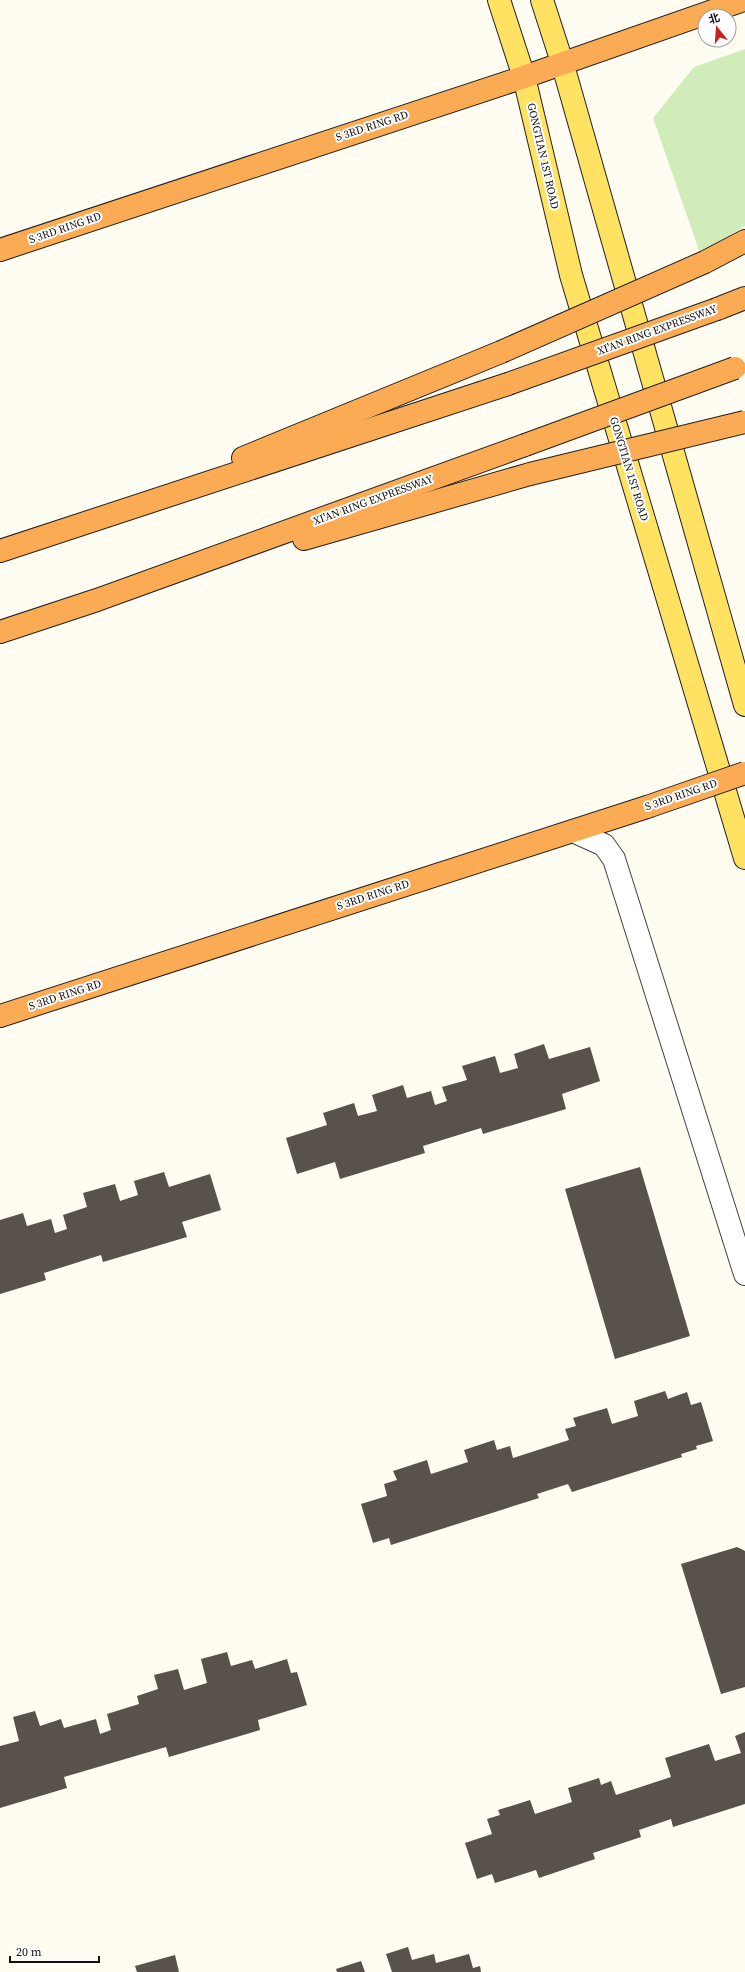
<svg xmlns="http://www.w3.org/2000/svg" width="745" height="1972" font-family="'Source Serif 4','Noto Sans SC',serif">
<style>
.green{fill:#d0ecb8}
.building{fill:#59514b}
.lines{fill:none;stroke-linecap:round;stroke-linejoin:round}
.minor-casing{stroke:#424242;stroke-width:24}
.major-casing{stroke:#202020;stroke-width:24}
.highway-casing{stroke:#202020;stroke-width:24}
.minor{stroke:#fff;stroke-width:22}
.major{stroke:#ffe262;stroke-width:22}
.highway{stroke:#fbab53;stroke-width:22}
.highway-bridge-casing{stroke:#202020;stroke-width:24;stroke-linecap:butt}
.highway-bridge{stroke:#fbab53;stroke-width:22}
.labels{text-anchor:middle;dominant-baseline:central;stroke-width:4;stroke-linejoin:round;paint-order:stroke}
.street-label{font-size:11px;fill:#0f0f0f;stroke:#fff}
</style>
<rect width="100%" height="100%" fill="#fffdf1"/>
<polygon class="green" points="745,49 745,226 700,253 653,118 694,67"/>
<g class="building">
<polygon points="544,1044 549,1059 590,1047 600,1081 562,1094 566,1109 483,1134 481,1128 423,1146 425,1153 340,1179 335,1162 297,1174 286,1138 327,1125 323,1113 354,1103 358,1116 377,1111 372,1095 403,1085 407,1098 431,1091 435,1105 447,1101 442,1087 467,1080 462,1066 495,1056 500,1073 518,1068 514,1054"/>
<polygon points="640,1167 690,1336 615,1359 565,1189"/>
<polygon points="164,1172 169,1187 210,1174 221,1210 182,1222 187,1237 103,1262 101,1255 44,1273 46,1280 0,1294 0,1220 23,1213 27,1226 51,1219 55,1233 67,1229 63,1215 87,1207 83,1193 115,1184 120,1201 138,1195 134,1181"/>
<polygon points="665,1391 668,1399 687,1392 691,1405 701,1402 713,1441 696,1446 697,1449 681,1454 682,1457 572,1492 568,1484 537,1494 539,1498 391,1545 389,1538 373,1543 361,1504 387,1496 384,1484 397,1480 393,1471 427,1460 431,1474 468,1462 464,1450 494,1440 497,1450 510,1446 513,1458 569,1440 565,1429 576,1426 573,1418 607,1408 612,1424 638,1416 634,1401"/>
<polygon points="737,1547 745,1551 745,1687 721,1694 681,1564"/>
<polygon points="227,1652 231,1666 252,1660 255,1669 287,1659 291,1673 297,1672 307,1705 258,1720 260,1730 169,1757 166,1747 64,1777 67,1788 0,1808 0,1746 19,1741 13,1717 35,1711 40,1726 61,1719 64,1728 96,1719 100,1734 111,1730 107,1714 139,1704 137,1696 158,1689 154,1675 178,1669 184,1690 207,1683 201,1659"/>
<polygon points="745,1732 745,1804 673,1827 671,1819 639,1830 641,1837 593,1853 595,1859 539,1878 536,1870 495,1883 492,1874 477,1879 465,1843 492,1834 487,1819 500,1815 498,1810 530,1800 535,1814 572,1802 568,1788 599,1778 601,1785 611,1781 616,1795 671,1777 665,1758 709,1744 715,1761 741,1753 735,1736"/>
<polygon points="408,1947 412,1960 434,1954 436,1963 469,1954 473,1968 480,1966 481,1972 392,1972 386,1954"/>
<polygon points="175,1955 179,1972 137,1972 135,1966"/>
<polygon points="361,1961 365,1972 337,1972 336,1969"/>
</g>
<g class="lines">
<g class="minor-casing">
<polyline id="minor" points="573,831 604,845 614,859 745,1274"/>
</g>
<g class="major-casing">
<g id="major">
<polyline points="499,0 524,77 571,275 745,858"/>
<polyline points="542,0 562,62 745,705"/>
</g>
</g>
<g class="highway-casing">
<g id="highway">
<polyline points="0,250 524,77 744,0"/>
<polyline points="705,262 745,241"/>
<polyline points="717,309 745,298"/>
<polyline points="243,458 501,352"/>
<polyline points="304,539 530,474"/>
<polyline points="0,551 508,384"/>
<polyline points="0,632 97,600 525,445"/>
<polyline points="0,1016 647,807"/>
</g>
</g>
<use href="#minor" class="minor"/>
<use href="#major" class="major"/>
<use href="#highway" class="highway"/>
<g class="highway-bridge-casing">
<g id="highway-bridge">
<polyline points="501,352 705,262"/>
<polyline points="508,384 717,309"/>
<polyline points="525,445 735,368"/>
<polyline points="530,474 745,422"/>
<polyline points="647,807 745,773"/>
</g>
</g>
<use href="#highway-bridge" class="highway-bridge"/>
</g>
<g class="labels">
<g class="street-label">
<text transform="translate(372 126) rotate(-18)">S 3RD RING RD</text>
<text transform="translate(543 156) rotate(77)">GONGTIAN 1ST ROAD</text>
<text transform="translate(65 228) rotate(-19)">S 3RD RING RD</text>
<text transform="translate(657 330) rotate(-20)">XI'AN RING EXPRESSWAY</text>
<text transform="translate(629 469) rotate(73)">GONGTIAN 1ST ROAD</text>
<text transform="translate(373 500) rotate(-20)">XI'AN RING EXPRESSWAY</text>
<text transform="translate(681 795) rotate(-19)">S 3RD RING RD</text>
<text transform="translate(373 895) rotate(-18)">S 3RD RING RD</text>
<text transform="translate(65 995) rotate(-18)">S 3RD RING RD</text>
</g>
</g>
<g transform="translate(717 28) rotate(343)"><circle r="19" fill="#ffffff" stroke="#9f9f9f"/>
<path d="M0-3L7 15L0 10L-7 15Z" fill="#c7221f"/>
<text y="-6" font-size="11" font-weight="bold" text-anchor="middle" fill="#0f0f0f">北</text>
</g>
<path d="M10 1956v6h89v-6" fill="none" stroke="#0f0f0f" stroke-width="2"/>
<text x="16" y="1956" font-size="12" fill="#0f0f0f" stroke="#ffffff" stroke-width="3" paint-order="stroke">20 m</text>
</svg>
